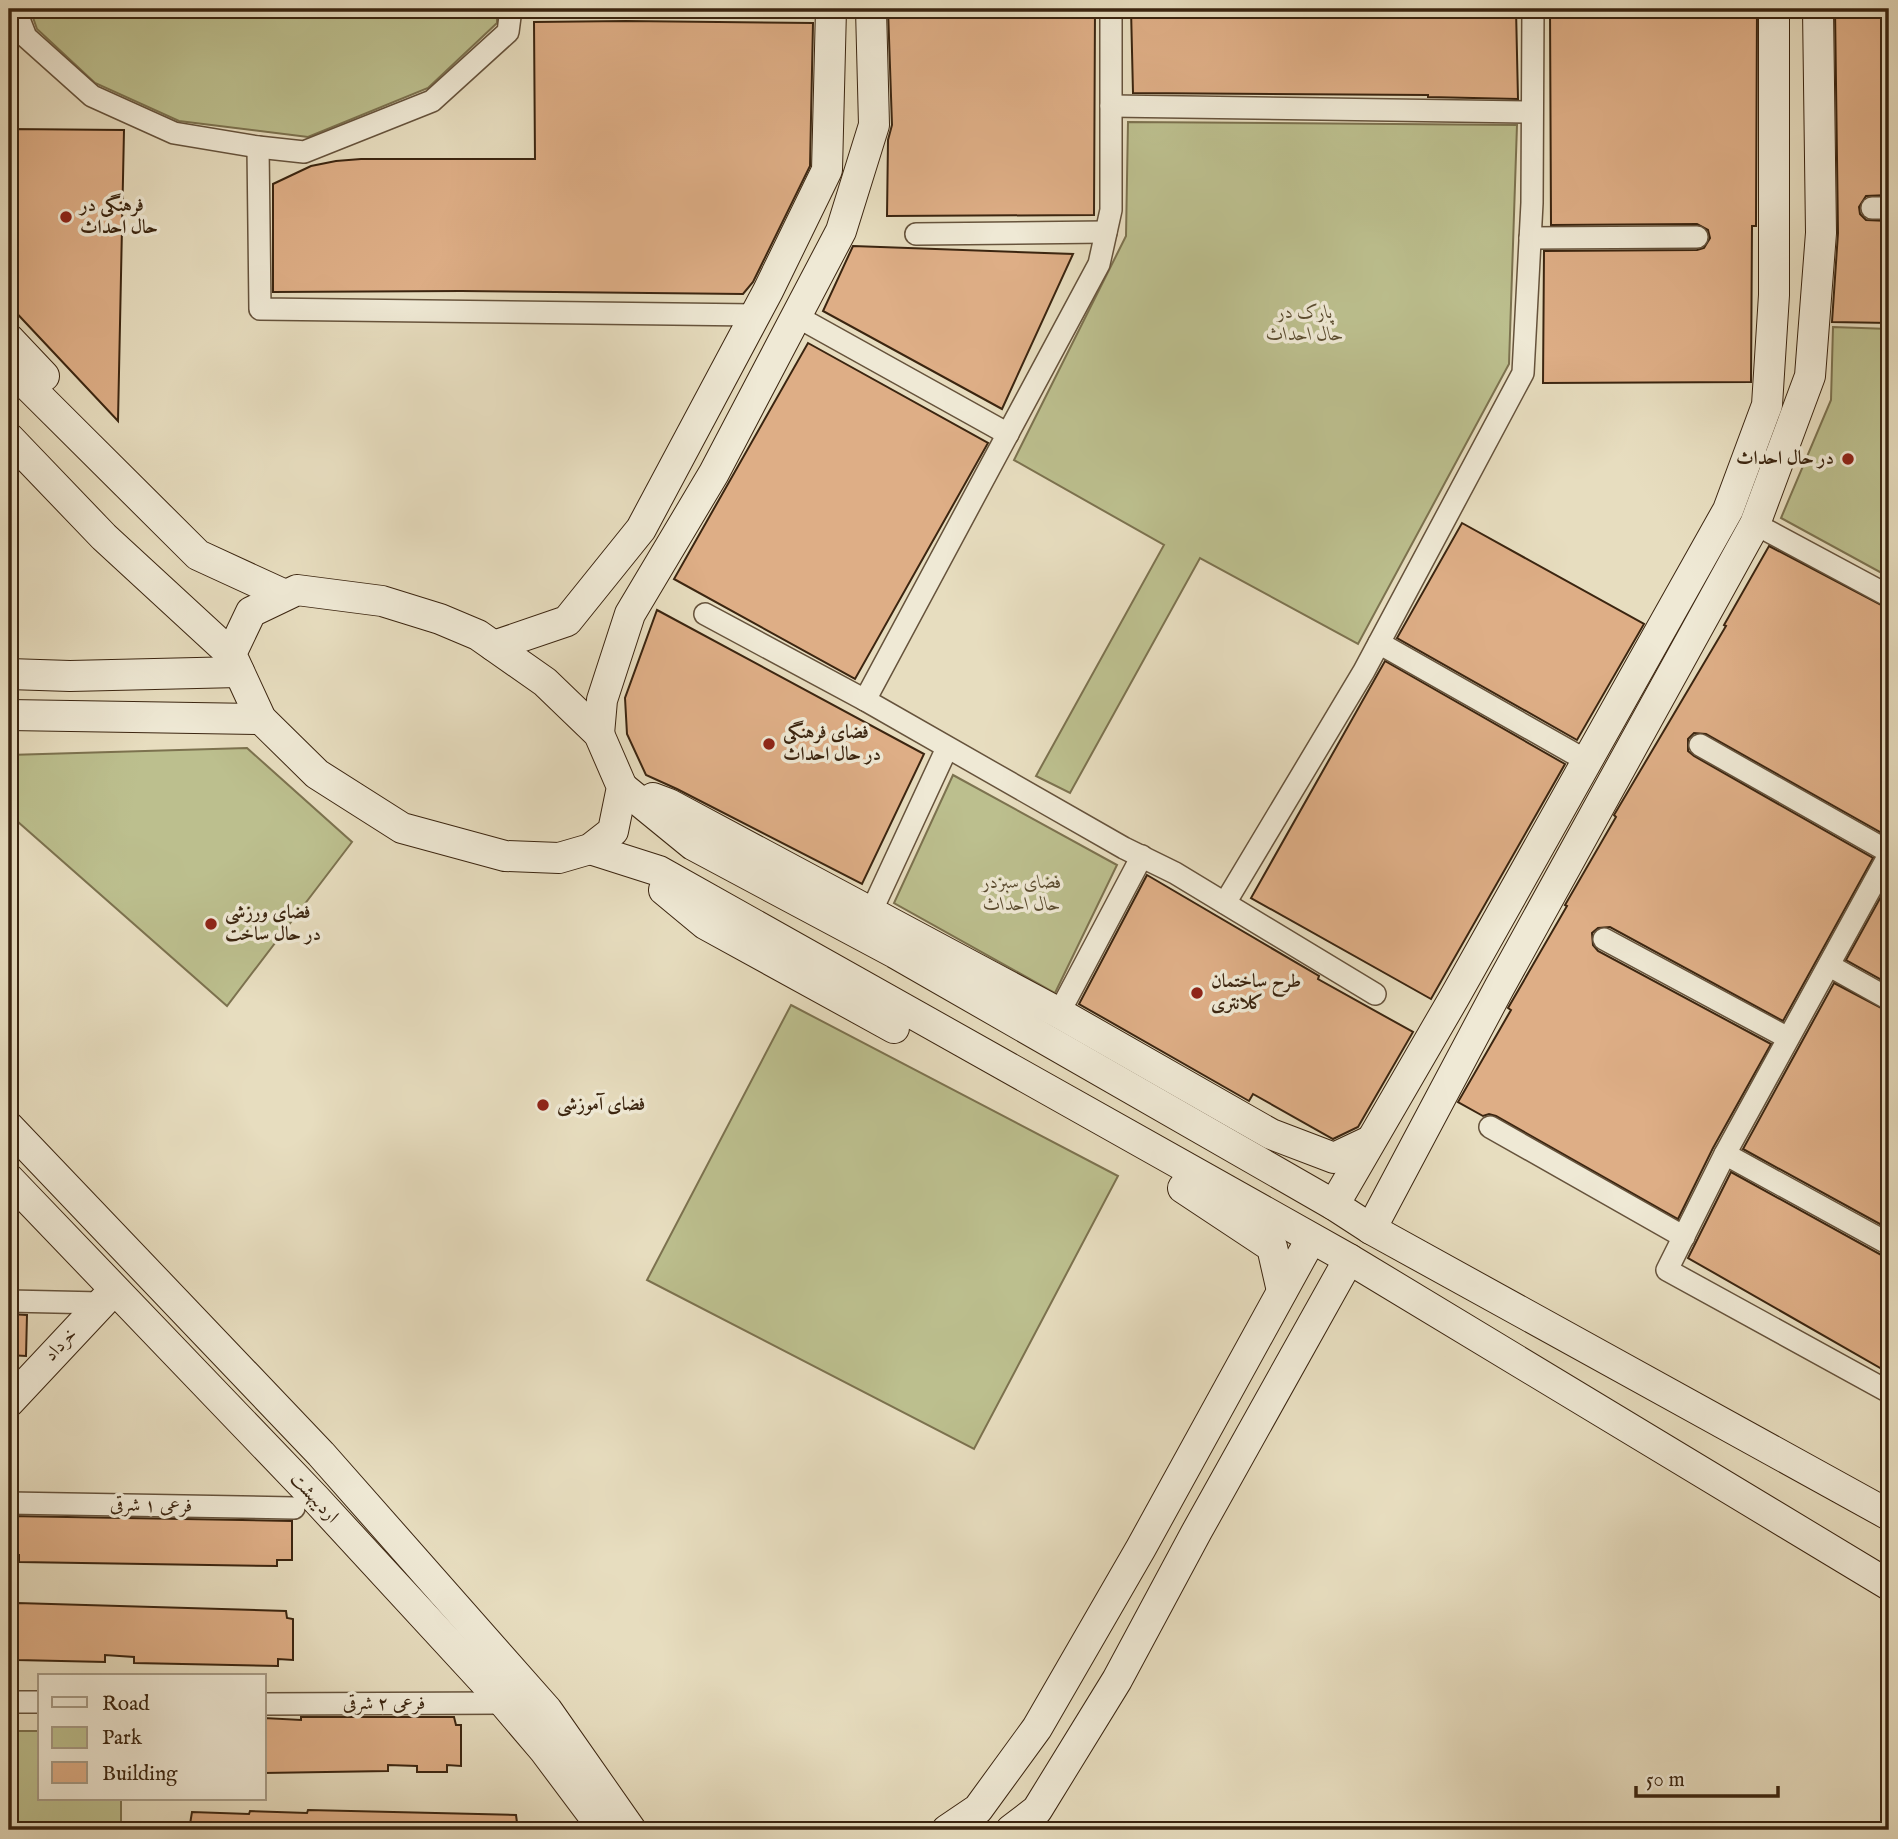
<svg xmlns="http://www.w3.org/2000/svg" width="1898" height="1839" font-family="'IM FELL English',Amiri,serif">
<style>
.green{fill:#bcbf8e;stroke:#7c724f;stroke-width:2}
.building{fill:#deae86;stroke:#3b2510;stroke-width:2}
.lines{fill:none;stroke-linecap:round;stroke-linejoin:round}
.street-casing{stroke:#66533c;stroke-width:24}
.secondary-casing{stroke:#3b2510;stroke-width:32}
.street{stroke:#efe9d5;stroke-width:21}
.secondary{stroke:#efe9d5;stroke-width:30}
.poi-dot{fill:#8f2418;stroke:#efe9d5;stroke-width:2.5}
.labels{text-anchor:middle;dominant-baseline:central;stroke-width:7;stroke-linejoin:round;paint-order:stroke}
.poi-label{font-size:19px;font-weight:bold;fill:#3b2510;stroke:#efe9d5;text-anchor:start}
.park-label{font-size:19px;font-style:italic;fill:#5b4c30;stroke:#efe9d5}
.street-label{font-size:19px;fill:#3b2510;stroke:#efe9d5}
</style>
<rect width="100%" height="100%" fill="#e7ddbf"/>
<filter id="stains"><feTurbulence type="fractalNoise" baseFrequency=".00286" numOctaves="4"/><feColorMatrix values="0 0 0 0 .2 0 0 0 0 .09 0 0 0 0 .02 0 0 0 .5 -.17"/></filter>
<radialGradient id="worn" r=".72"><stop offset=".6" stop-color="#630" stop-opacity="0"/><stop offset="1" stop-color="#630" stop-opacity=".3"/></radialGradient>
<g class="green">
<polygon points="30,9 497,9 497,23 428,88 308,137 179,121 95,83 37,29"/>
<polygon points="1128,122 1517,125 1509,364 1358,644 1200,558 1070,793 1036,776 1164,545 1014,460 1126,236"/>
<polygon points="1833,327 1889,329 1889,577 1781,518 1831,400"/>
<polygon points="247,748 352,842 227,1006 9,814 9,755"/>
<polygon points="953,775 1117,865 1055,993 894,903"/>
<polygon points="791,1005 1118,1176 974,1449 647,1280"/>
<polygon points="9,1731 40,1731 40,1799 121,1799 121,1830 9,1830"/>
</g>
<g class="building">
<polygon points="888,9 1095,9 1094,215 887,216 888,140 892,125"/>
<polygon points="1131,9 1516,9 1518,99 1428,97 1428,95 1133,93"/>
<polygon points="1550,9 1757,9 1756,226 1752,226 1751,382 1543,383 1544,251 1697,250 1704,248 1710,238 1708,230 1697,224 1551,225"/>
<polygon points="1835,9 1889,9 1889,195 1866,196 1859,207 1860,214 1866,220 1889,221 1889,323 1832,322 1838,233"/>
<polygon points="626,21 813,23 810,166 753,282 743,294 461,291 273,292 273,184 311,166 336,161 361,159 535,159 534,22"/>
<polygon points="9,129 124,130 118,421 9,305"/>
<polygon points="853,246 1073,254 1002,409 823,311"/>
<polygon points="808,343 988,443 855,679 674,579"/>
<polygon points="1462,523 1644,624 1577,740 1397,638"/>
<polygon points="1769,546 1889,609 1889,837 1706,734 1694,733 1688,739 1688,751 1694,756 1873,858 1783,1021 1610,927 1598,928 1592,933 1593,945 1598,951 1771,1044 1713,1148 1678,1219 1496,1116 1489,1114 1483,1116 1458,1102 1511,1010 1508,1008 1567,906 1565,905 1616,817 1614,815 1726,626 1724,625"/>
<polygon points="657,610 924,754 862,884 677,789 646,775 627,734 625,698"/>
<polygon points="1385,661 1565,764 1431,999 1251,898"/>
<polygon points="1147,875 1319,976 1318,979 1413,1032 1358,1127 1333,1139 1253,1094 1249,1101 1079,1004"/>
<polygon points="1889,882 1889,984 1846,960"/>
<polygon points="1834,983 1889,1012 1889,1229 1743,1149"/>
<polygon points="1731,1172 1883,1256 1889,1257 1889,1373 1688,1258"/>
<polygon points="9,1314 27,1315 26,1356 9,1355"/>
<polygon points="9,1516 292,1521 292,1560 277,1560 277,1566 19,1562 19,1555 9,1555"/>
<polygon points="17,1603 286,1611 287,1618 293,1619 293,1660 278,1659 278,1666 134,1663 134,1657 105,1655 105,1662 17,1660 17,1654 9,1653 9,1612 16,1612"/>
<polygon points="301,1717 454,1717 456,1725 461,1725 461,1766 447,1765 447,1772 417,1772 417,1766 388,1765 388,1771 264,1773 264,1718 301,1720"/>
<polygon points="308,1810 516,1815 518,1830 189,1830 192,1812 249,1814 250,1811 307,1813"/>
</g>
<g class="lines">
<g class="street-casing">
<g id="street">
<polyline points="15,9 26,37 92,96 174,133 258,147 304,152 432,101 508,32 511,9"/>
<polyline points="1111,106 1532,112"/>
<polyline points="258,147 260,309 755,315"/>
<polyline points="1872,208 1889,208"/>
<polyline points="916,234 1106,232"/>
<polyline points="1530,238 1697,237"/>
<polyline points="796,316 1008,434"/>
<polyline points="1755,524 1889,596"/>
<polyline points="705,614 865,700 1124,848 1175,873 1375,994"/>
<polyline points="1379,643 1587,761"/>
<polyline points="865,700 1099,264 1111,210 1111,9"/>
<polyline points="1700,745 1889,852"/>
<polyline points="1889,855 1725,1154 1667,1270 1889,1392"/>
<polyline points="1225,903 1364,671 1523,373 1532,203 1533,9"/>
<polyline points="871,912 947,748"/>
<polyline points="1604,939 1788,1038"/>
<polyline points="1830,966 1889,999"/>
<polyline points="1059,1013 1142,856"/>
<polyline points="1490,1127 1684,1237"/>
<polyline points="1725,1154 1889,1244"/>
<polyline points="9,1301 101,1303"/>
<polyline points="9,1503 294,1508"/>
<polyline points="9,1702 40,1702"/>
<polyline points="264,1704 504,1703"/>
</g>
</g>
<g class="secondary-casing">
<g id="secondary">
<polyline points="9,339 44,376"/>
<polyline points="9,367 198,555 285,595"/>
<polyline points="9,438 104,537 231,654"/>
<polygon points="297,590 382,601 440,619 478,635 545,682 599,734 622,787 613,831 590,849 559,858 505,856 402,828 317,774 261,719 231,654 251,612"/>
<polyline points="494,646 567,621 641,529 768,291 827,170 831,9"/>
<polyline points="9,674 70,676 239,672"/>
<polyline points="9,715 261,719"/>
<polyline points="599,734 602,700 630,614 714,473 841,231 874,125 871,9"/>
<polyline points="622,787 693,845 895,953 1334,1205 1371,1229 1889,1515"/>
<polyline points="653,798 669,804 1059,1013 1271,1134 1334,1158 1370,1141"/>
<polyline points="590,849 659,871 1349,1259 1889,1585"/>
<polyline points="664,890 705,924 894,1028"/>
<polyline points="9,1127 321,1454 547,1710 631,1830"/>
<polyline points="9,1179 315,1498 504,1703 544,1750 604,1830"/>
<polyline points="1183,1188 1272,1247 1282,1291"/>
<polyline points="1334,1205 1454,998 1728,510 1767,405 1774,295 1774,9"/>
<polyline points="1371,1229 1499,988 1755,524 1810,376 1821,233 1818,9"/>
<polyline points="9,1402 114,1290"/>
<polyline points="947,1830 978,1809 1037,1728 1141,1548 1311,1239"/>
<polyline points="1011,1830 1037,1810 1117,1680 1197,1531 1349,1259"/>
</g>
</g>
<use href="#street" class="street"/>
<use href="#secondary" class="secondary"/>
</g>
<g class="poi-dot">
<circle cx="66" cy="217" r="7"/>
<circle cx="1848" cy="459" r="7"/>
<circle cx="769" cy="744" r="7"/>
<circle cx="211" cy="924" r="7"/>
<circle cx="1197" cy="993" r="7"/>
<circle cx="543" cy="1105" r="7"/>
</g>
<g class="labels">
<g class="poi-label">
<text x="80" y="206">فرهنگی در<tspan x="80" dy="22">حال احداث</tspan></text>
<text x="1834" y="459" text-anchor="end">در حال احداث</text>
<text x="783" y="733">فضای فرهنگی<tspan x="783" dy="22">در حال احداث</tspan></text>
<text x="225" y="913">فضای ورزشی<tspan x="225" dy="22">در حال ساخت</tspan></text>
<text x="1211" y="982">طرح ساختمان<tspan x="1211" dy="22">کلانتری</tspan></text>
<text x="557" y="1105">فضای آموزشی</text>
</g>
<g class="park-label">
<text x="1305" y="313">پارک در<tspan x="1305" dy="22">حال احداث</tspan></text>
<text x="1022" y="883">فضای سبزدر<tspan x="1022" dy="22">حال احداث</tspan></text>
</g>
<g class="street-label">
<text transform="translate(61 1345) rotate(-47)">خرداد</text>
<text transform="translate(314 1498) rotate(47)">اردیبهشت</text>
<text transform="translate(151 1506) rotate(1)">فرعی ۱ شرقی</text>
<text x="384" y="1704">فرعی ۲ شرقی</text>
</g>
</g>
<rect width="1898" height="1839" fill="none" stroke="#e7ddbf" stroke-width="35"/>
<rect x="10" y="10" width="1877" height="1818" fill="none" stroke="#3b2510" stroke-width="3.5"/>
<rect x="18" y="18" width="1863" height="1804" fill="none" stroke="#3b2510" stroke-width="2"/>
<rect x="38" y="1674" width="228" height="126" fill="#efe9d5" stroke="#a79b86" stroke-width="2"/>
<rect x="52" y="1697" width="35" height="10" fill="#efe9d5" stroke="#a79b86" stroke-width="2"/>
<text x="102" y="1710" font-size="21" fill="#3b2510">Road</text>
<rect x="52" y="1727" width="35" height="21" fill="#bcbf8e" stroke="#a79b86" stroke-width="2"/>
<text x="102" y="1744" font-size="21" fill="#3b2510">Park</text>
<rect x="52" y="1762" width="35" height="21" fill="#deae86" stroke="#a79b86" stroke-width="2"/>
<text x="102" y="1780" font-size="21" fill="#3b2510">Building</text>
<path d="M1636 1786v10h142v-10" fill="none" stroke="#3b2510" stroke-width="3.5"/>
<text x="1646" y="1786" font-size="21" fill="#3b2510" stroke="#efe9d5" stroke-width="5" paint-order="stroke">50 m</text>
<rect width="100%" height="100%" filter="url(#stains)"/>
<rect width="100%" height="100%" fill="url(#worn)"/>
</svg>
